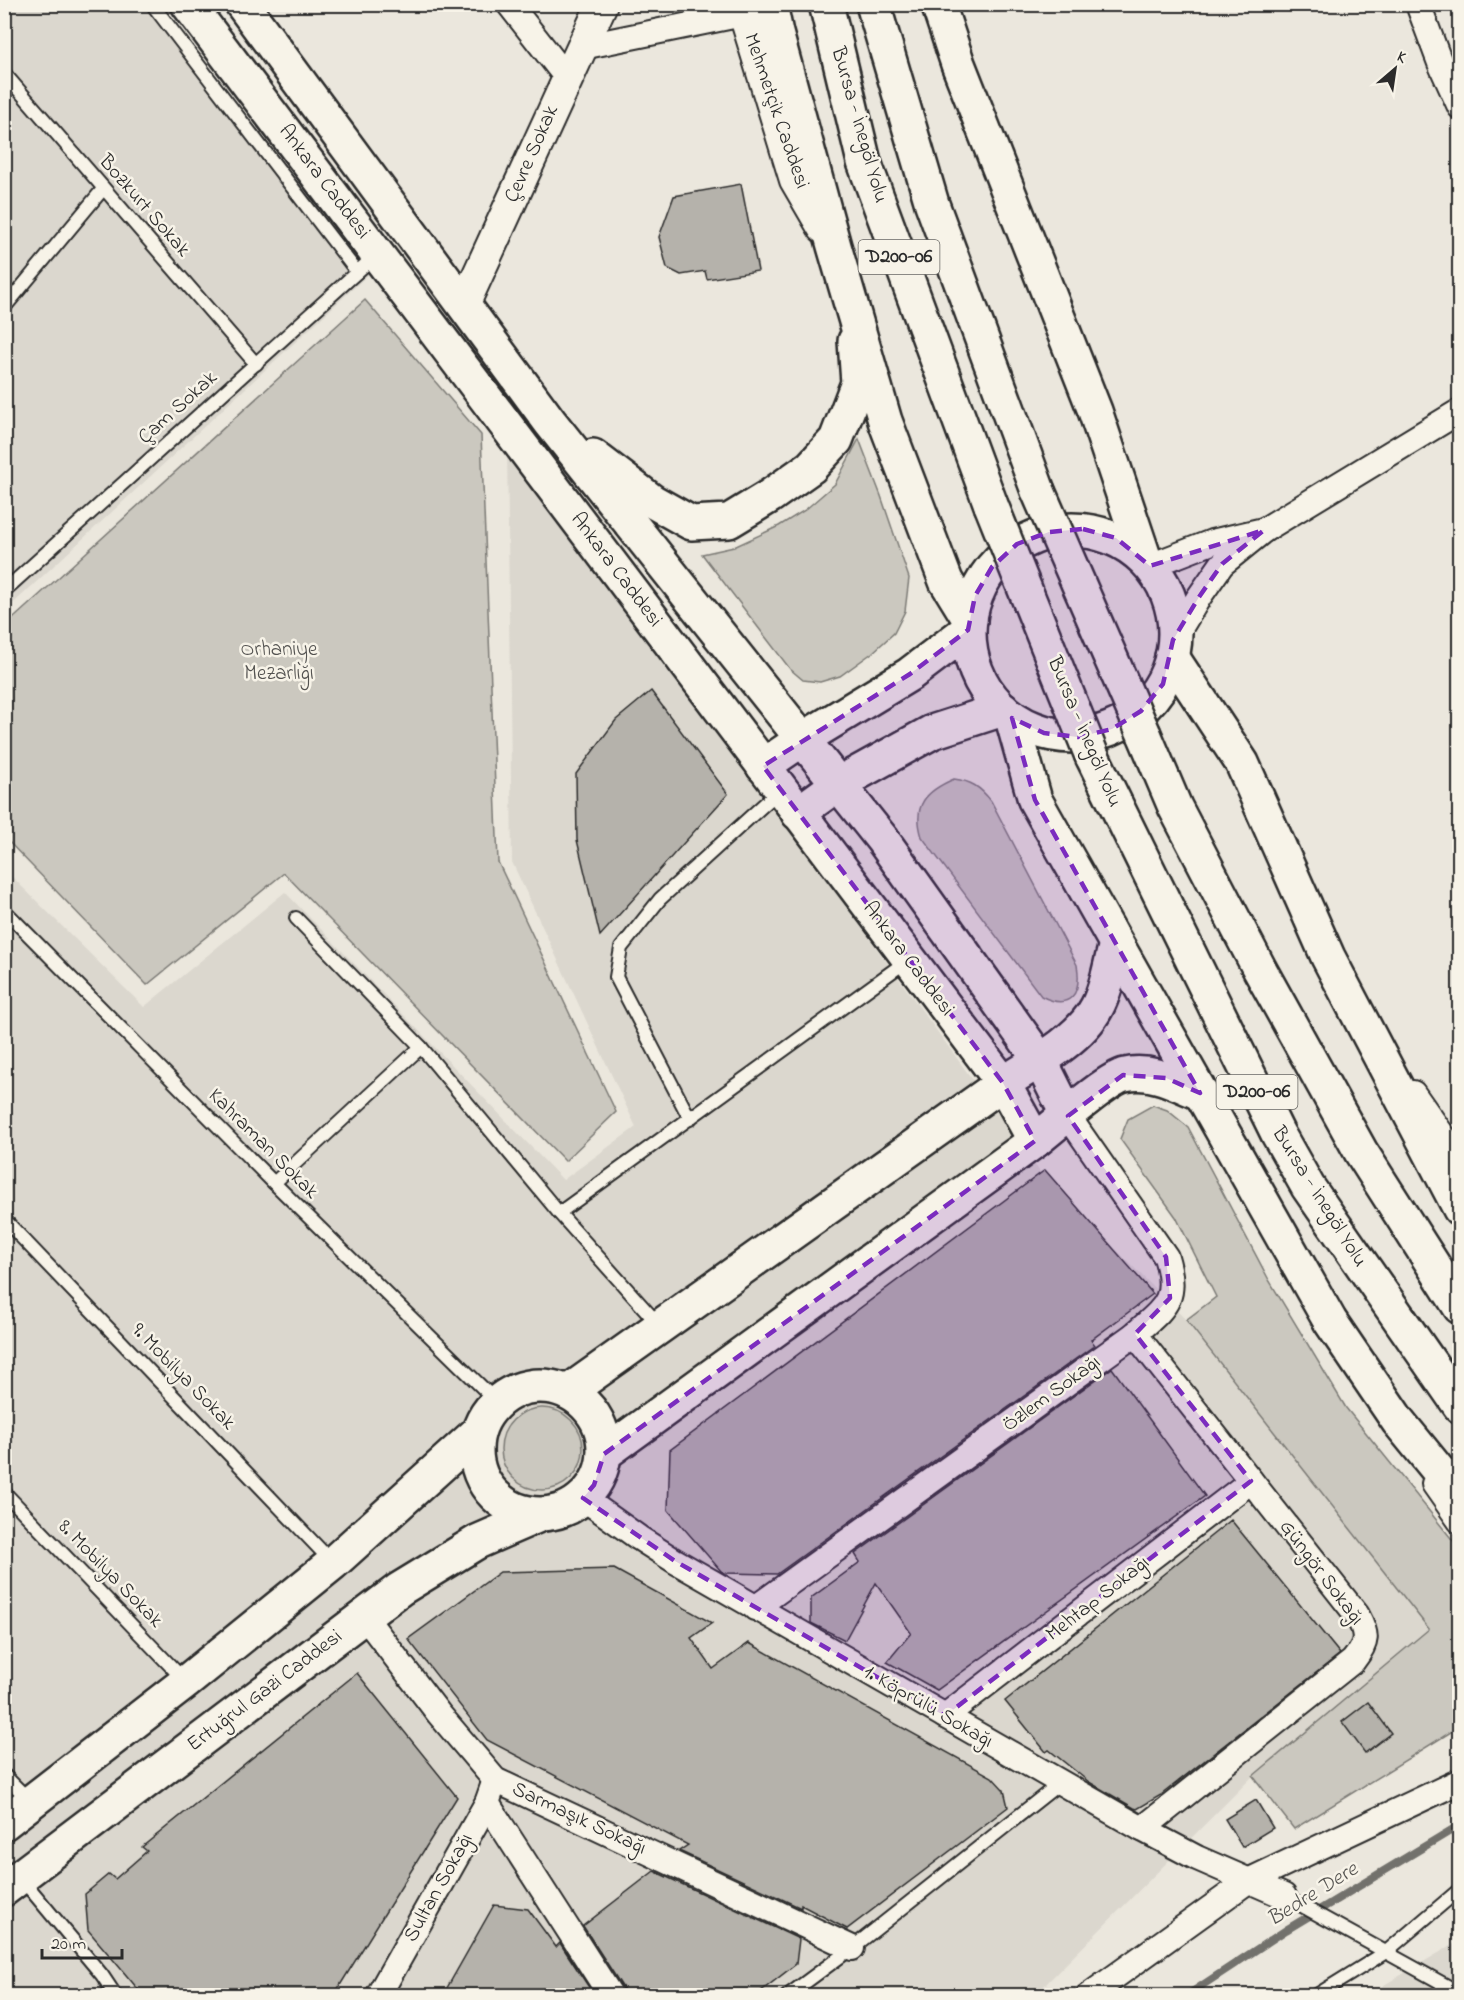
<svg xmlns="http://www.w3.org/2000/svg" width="1464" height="2000" font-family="'Indie Flower',sans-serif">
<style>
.built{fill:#dbd7ce}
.green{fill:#cbc8bf;stroke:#7b7a75;stroke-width:1.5}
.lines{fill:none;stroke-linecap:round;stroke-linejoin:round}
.stream{stroke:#72716c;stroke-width:8}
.building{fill:#b5b2ab;stroke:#2b2b2b;stroke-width:1.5}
.service-casing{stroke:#2b2b2b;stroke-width:16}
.minor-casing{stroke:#2b2b2b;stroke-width:28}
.tertiary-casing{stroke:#2b2b2b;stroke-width:34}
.secondary-casing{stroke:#2b2b2b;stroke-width:38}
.trunk-casing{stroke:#2b2b2b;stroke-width:38}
.service{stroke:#f7f3e8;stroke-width:12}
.minor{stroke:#f7f3e8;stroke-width:24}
.tertiary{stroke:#f7f3e8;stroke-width:30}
.secondary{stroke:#f7f3e8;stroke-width:33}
.trunk{stroke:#f7f3e8;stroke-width:33}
.trunk-bridge-casing{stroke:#2b2b2b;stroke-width:38;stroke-linecap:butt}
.trunk-bridge{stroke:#f7f3e8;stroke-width:33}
.marked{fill:#7b2cbf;fill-opacity:0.2;stroke:#7b2cbf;stroke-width:4.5;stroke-dasharray:12 8;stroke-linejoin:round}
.labels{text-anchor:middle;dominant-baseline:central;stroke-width:5;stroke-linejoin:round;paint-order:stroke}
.shield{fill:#f7f3e8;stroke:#686764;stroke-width:1.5}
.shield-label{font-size:20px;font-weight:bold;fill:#2b2b2b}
.street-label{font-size:21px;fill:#2b2b2b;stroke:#f7f3e8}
.park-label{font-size:21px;fill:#535250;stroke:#f7f3e8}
.water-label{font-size:22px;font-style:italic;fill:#555451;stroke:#f7f3e8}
</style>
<rect width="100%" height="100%" fill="#ebe7dd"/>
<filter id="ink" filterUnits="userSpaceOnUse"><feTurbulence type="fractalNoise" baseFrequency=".0167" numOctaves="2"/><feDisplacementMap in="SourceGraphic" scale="12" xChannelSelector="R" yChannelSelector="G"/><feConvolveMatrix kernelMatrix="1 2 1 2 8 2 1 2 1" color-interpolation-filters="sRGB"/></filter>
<g filter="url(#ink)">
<g class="built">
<polygon points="5,5 155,5 372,271 5,611"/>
<polygon points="507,443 1043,1176 1186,1320 1429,1629 1253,1776 1035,1995 5,1995 4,869 144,1007 285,892 563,1180 636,1127 512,862"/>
<polygon points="1459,1941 1459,1995 1367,1995"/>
</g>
<g class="green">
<polygon points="365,300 481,435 498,862 616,1112 565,1161 284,873 147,985 5,838 5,626"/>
<polygon points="859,439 881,496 909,578 905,611 894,633 872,653 840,676 820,682 803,680 790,669 702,554 734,547 779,526 805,510 835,484"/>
<path d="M 954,779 C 971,781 980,787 991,801 L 1077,965 C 1082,994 1070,1011 1041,996 L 922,837 C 912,805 926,791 954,779 Z"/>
<polygon points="1153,1105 1167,1110 1188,1127 1269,1280 1346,1408 1459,1548 1459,1727 1294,1829 1253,1776 1429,1629 1186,1320 1216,1297 1176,1217 1120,1139 1128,1119"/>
<circle cx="542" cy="1449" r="41"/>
</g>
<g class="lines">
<polyline class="stream" points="1186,1996 1286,1930 1460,1825"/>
</g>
<g class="building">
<polygon points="741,184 758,271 707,279 705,271 681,275 667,268 659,237 674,196"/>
<polygon points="651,691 728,794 600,936 577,840 576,774 616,720"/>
<polygon points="1045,1170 1153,1294 1091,1340 1095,1345 777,1574 725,1573 721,1571 668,1510 670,1450"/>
<polygon points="1112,1368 1205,1496 937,1690 887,1662 911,1633 876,1583 845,1640 811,1623 811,1598 860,1562 855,1554"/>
<polygon points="1231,1520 1340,1654 1161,1795 1137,1809 1134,1808 1089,1782 1049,1750 1046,1752 1005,1701"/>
<polygon points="614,1569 712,1623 691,1638 713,1669 749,1643 992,1777 1004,1790 1008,1807 847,1929 801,1905 801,1908 679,1851 688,1845 487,1740 408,1639 500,1572"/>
<polygon points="357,1673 457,1797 334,1995 143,1995 88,1930 85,1894 109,1874 115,1879 147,1851 142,1847"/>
<polygon points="1368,1702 1391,1733 1365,1753 1342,1722"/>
<polygon points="1256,1800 1273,1828 1242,1847 1225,1819"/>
<polygon points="654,1871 799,1939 796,1964 756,1995 625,1995 623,1988 583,1926"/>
<polygon points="494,1905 528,1909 556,1947 560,1943 594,1995 443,1995"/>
</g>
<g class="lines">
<g class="service-casing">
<g id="service">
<polyline points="152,4 357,272"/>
<polyline points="4,73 256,364"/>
<polyline points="4,308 103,189"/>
<polyline points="4,591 377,254"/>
<polyline points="4,910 274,1183 497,1402"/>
<polyline points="296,918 421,1047 559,1213 659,1325"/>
<polyline points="690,1119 616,977 621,948 660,899 780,790"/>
<polyline points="274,1183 421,1047"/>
<polyline points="559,1213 908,960"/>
<polyline points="4,1219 333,1563"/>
<polyline points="4,1492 186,1682"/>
<polyline points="4,1775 31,1802"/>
<polyline points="21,1878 102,1975 116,1996"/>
<polyline points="1284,1896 1460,1993"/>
<polyline points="787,1996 852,1948 1060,1783"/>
<polyline points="1315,1996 1386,1952 1460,1889"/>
<polyline points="1438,1996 1444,1985"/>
</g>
</g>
<g class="minor-casing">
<g id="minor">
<polyline points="509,4 567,78"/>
<polyline points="1418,4 1440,63 1460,107"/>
<polyline points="582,47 743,14"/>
<polyline points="1264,530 1460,411"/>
<polyline points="1150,566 1212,542 1264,530 1222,564 1199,597 1173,640"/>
<polyline points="1413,1093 1460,1160"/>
<path d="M 1135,1334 L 1357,1615 C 1368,1635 1368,1642 1353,1661 L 1142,1829"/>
<polyline points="1434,1484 1460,1521"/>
<polyline points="583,1498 639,1538 675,1561 1142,1829 1197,1858 1284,1896"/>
<path d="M 755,1608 L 1135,1334 C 1165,1307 1179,1300 1166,1257 L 1068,1116"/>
<polyline points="364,1616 439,1714 495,1780 852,1948"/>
<polyline points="945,1716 1251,1481"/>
<polyline points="487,1803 611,1996"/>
<polyline points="378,1996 487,1803 495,1780"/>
<polyline points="1088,1996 1248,1881 1460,1781"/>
</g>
</g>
<g class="tertiary-casing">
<g id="tertiary">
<polyline points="741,4 795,180 823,228"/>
<polyline points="464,305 602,4"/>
</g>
</g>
<g class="secondary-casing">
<g id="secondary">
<polyline points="188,4 1003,1083 1035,1141"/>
<polyline points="242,4 550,422 882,839 1040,1060 1068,1116"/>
<polyline points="593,456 652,501 691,523 729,521 770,496 811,467 836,440 858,383 855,341"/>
<circle cx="1072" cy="633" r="103"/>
<polyline points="763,766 803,739 910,674 968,630"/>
<polyline points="798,813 838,784 932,732 1003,709"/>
<circle cx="540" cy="1450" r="64"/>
<path d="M 568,1392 L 1003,1083 C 1034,1064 1080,1040 1097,1007 C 1107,989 1110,964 1116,944"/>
<path d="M 604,1454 L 1035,1141 C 1052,1128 1108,1078 1125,1075 C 1152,1069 1176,1083 1200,1093"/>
<polyline points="4,1823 186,1682 333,1563 477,1433"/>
<polyline points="4,1889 400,1589 477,1542 539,1515"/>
</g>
</g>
<g class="trunk-casing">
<g id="trunk">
<polyline points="770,4 776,33 834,246 885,421 946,581 970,620"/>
<polyline points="826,4 864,162 991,505"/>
<polyline points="873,4 932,204 1038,491"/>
<polyline points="938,4 958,64 1095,411 1144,557"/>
<polyline points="1172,657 1242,763 1328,957 1460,1209"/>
<polyline points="1012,718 1035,800 1330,1321 1398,1421 1460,1497"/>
<polyline points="1144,734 1175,807 1260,970 1361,1152 1460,1307"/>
<polyline points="1092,756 1278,1134 1308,1187 1460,1406"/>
</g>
</g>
<use href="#service" class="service"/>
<use href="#minor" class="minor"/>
<use href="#tertiary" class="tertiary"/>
<use href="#secondary" class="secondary"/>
<use href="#trunk" class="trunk"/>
<g class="trunk-bridge-casing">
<g id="trunk-bridge">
<polyline points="1038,491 1144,734"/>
<polyline points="991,505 1092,756"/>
</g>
</g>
<use href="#trunk-bridge" class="trunk-bridge"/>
</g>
</g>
<path class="marked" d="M 1083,529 L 1116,538 L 1150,566 L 1264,530 L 1222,564 L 1199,597 L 1173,640 L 1163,684 L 1141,711 L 1112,729 L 1078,737 L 1044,733 L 1012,718 L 1035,800 L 1200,1093 L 1166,1078 L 1123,1075 L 1068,1116 L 1166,1257 L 1170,1298 L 1135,1334 L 1251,1481 L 945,1716 L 675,1561 L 583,1498 L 594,1485 L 604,1454 L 1035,1141 L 1003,1083 L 763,766 L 910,674 L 968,630 L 975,596 L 992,567 L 1017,544 L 1049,532 Z"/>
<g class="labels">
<g class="shield">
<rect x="858.5" y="240" width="81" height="34" rx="4.5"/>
<rect x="1216.5" y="1075" width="81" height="34" rx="4.5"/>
</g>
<g class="shield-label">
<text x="899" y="257">D200-06</text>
<text x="1257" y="1092">D200-06</text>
</g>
<g class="street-label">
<text transform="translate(776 111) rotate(71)">Mehmetçik Caddesi</text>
<text transform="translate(859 125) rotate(74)">Bursa - İnegöl Yolu</text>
<text transform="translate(532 154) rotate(-66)">Çevre Sokak</text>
<text transform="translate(324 182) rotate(53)">Ankara Caddesi</text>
<text transform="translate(144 206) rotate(49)">Bozkurt Sokak</text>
<text transform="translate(178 408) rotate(-42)">Çam Sokak</text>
<text transform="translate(616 570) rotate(53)">Ankara Caddesi</text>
<text transform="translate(1084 732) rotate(67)">Bursa - İnegöl Yolu</text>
<text transform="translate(908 959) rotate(53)">Ankara Caddesi</text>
<text transform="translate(263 1144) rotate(45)">Kahraman Sokak</text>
<text transform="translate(1319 1197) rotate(58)">Bursa - İnegöl Yolu</text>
<text transform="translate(183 1377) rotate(46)">9. Mobilya Sokak</text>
<text transform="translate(1052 1394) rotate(-36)">Özlem Sokağı</text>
<text transform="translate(1321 1573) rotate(53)">Güngör Sokağı</text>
<text transform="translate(110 1574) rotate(46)">8. Mobilya Sokak</text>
<text transform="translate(1098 1599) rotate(-38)">Mehtap Sokağı</text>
<text transform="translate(265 1691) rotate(-37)">Ertuğrul Gazi Caddesi</text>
<text transform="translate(928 1707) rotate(30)">1. Köprülü Sokağı</text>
<text transform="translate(579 1819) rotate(25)">Sarmaşık Sokağı</text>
<text transform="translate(439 1888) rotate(-61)">Sultan Sokağı</text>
</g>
<g class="park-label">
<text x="279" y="650">Orhaniye<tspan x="279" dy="24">Mezarlığı</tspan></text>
</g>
<g class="water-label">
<text transform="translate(1313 1895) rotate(-32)">Bedre Dere</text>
</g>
</g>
<rect width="1464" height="2000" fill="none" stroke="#f7f3e8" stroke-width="24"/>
<rect x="12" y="12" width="1440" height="1976" fill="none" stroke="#2b2b2b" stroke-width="2" filter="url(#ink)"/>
<g transform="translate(1395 69) rotate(29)" stroke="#f7f3e8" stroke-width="4.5" paint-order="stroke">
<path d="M0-4.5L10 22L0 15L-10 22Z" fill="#2b2b2b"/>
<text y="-9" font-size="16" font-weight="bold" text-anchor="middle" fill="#2b2b2b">K</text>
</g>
<path d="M42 1949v9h80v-9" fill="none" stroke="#2b2b2b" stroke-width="3"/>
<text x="51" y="1949" font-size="18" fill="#2b2b2b" stroke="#f7f3e8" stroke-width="4.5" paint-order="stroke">20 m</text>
</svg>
